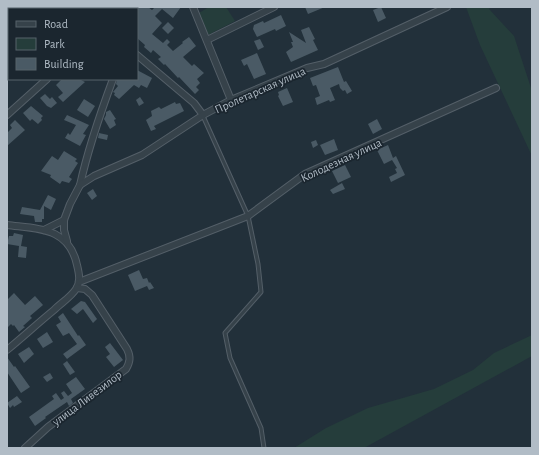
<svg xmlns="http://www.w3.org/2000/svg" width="539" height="455" font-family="'Alegreya Sans',sans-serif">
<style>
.green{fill:#253d3b}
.building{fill:#4a5a65}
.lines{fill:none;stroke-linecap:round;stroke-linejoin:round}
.service-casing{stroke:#545f68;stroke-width:5}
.minor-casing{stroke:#545f68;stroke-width:8}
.service{stroke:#36424a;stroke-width:3}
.minor{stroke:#36424a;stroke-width:6}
.labels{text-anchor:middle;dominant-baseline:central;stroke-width:3.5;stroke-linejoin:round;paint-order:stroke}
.street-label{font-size:12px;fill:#b1bcc6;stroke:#1b262f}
</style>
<rect width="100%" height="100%" fill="#22303a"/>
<g class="green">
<polygon points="209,7 226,7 235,21 208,35 199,13"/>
<polygon points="466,7 491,7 489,9 514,36 532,91 532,156 480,45"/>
<polygon points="532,335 532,356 364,448 294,448 326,428 368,408 434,389 473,370 494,353"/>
</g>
<g class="building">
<polygon points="137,7 148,7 152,10 155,7 181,7 173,18 162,9 155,16 162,23 152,34 163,43 167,39 170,42 167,45 173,51 183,43 182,42 189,37 196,46 183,57 192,66 194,64 204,73 197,79 200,83 196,87 199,90 195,94 179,77 178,78 165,64 164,65 158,59 161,57 153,50 151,53 144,47 145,45 137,38"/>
<polygon points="305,7 325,7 308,14"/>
<polygon points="381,7 386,18 378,22 373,10"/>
<polygon points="281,15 286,26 276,31 275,29 257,37 253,29 254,25 263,21 264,23"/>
<polygon points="168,22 174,28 168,34 162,28"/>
<polygon points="309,27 315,39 313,40 318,50 291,62 286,52 293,47 291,42 293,42 289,32 306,43 301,30"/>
<polygon points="260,39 264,47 258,50 254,41"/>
<polygon points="257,53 266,74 254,79 247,64 244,66 241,60"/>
<polygon points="338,67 344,82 346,81 352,91 347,94 345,90 343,91 340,88 339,84 330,88 335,100 330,102 329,100 317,105 315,98 320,96 316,85 313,86 310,78"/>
<polygon points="137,70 152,78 147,88 141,85 139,88 134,85 119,99 114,95 115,93 113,92 118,86 116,84 117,79 137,79"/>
<polygon points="62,79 79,79 85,82 63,102 58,97 63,93 56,85"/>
<polygon points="287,88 293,102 283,106 278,96 279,95 278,92"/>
<polygon points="45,94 50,99 52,97 57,103 51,108 47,106 40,98"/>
<polygon points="140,97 144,103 139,106 136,100"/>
<polygon points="84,99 95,106 88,117 77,110"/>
<polygon points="175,102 176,104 180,103 184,111 154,126 156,129 151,131 146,120 152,116 151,111 159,107 161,109"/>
<polygon points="31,106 43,116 41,118 42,120 38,124 32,119 30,121 23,113"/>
<polygon points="110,110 116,119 114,120 116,125 110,129 104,119 106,115 106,112"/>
<polygon points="67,115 89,125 83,134 86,135 80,146 65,138 68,133 70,135 76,125 64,120"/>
<polygon points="377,119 382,129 373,134 368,124"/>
<polygon points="15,120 25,130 7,146 7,133 12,128 10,125"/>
<polygon points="99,133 108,135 107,140 98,138"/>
<polygon points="334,139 338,150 325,155 320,145"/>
<polygon points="316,140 318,145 313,148 311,142"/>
<polygon points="388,145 393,158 396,156 405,175 391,182 389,177 397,173 395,169 397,168 392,160 384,164 377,150"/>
<polygon points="64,151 77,159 75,161 78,163 69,177 72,179 69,183 62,181 60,184 50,177 51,175 41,171 52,156 58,160"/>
<polygon points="345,165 351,177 338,183 332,171"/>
<polygon points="342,183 345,189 333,194 330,190"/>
<polygon points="93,189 97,196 92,200 87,193"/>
<polygon points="48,195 56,199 51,210 44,206 44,219 42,219 42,222 35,222 34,216 20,214 22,207 40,210"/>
<polygon points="14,233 23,235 21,246 27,247 26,258 18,257 19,246 7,244 9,236 13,236"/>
<polygon points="139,270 143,279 147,278 149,283 150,282 154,288 149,290 147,286 135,291 128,275"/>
<polygon points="14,293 25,305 35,296 43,305 30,316 32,318 23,326 25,327 19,332 14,325 13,326 11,324 7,328 7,300"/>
<polygon points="81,301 85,302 97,319 93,323 83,309 77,314 71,309"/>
<polygon points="63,313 78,336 79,335 86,345 67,359 63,354 77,344 69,333 63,336 56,325 61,322 58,317"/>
<polygon points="47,332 53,342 43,348 37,339"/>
<polygon points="110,343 123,360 114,367 106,357 110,354 105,347"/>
<polygon points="29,347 34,354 24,363 18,354"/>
<polygon points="7,357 14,367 15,366 30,387 21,393 7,372"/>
<polygon points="67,361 75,372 70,375 63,364"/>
<polygon points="50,373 53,378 47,382 43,377"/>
<polygon points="76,377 85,389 71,399 73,403 69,406 67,402 45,417 46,418 35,426 29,417 54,399 52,396 56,393 61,400 64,398 61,393 64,391 68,396 72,393 66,384"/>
<polygon points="17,396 22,402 14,407 13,405 10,408 7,403"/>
</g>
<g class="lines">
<g class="service-casing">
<polyline id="service" points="203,116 248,216 258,264 261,292 225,333 230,358 261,428 264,448"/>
</g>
<g class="minor-casing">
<g id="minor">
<polyline points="80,7 83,9"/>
<polyline points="193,7 231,100"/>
<polyline points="207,40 274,7"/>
<polyline points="137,55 194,103 203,115"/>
<polyline points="7,115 47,79"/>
<path d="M 80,185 C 88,149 100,114 113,79"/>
<path d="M 7,225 C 38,229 69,227 77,265 C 79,273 81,282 76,289 C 71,297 61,303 54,310 C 38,323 23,337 7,350"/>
<polyline points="44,230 64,220"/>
<polyline points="67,241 64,230 64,220 70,204 80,185 94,176 142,155 203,115 231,100 307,68 324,64 447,7"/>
<polyline points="79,282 248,216 305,174 496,88"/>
<path d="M 25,448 L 48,427 L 126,369 C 130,362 131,357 127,349 L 92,295 L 85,289 L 77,288"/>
</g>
</g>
<use href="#service" class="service"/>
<use href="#minor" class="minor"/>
</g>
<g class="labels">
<g class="street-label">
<text transform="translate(260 90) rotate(-24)">Пролетарская улица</text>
<text transform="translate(341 160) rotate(-25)">Колодезная улица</text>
<text transform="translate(87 398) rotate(-37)">улица Ливезилор</text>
</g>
</g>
<rect width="539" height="455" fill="none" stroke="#b1bcc6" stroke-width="16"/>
<rect x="8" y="8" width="130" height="72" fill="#1b262f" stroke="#57626b"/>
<rect x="16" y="21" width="20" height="6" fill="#36424a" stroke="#57626b"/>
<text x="44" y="28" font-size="12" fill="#b1bcc6">Road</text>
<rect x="16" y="38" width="20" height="12" fill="#253d3b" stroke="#57626b"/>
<text x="44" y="48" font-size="12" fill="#b1bcc6">Park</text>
<rect x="16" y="58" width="20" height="12" fill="#4a5a65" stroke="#57626b"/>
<text x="44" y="68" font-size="12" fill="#b1bcc6">Building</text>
</svg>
